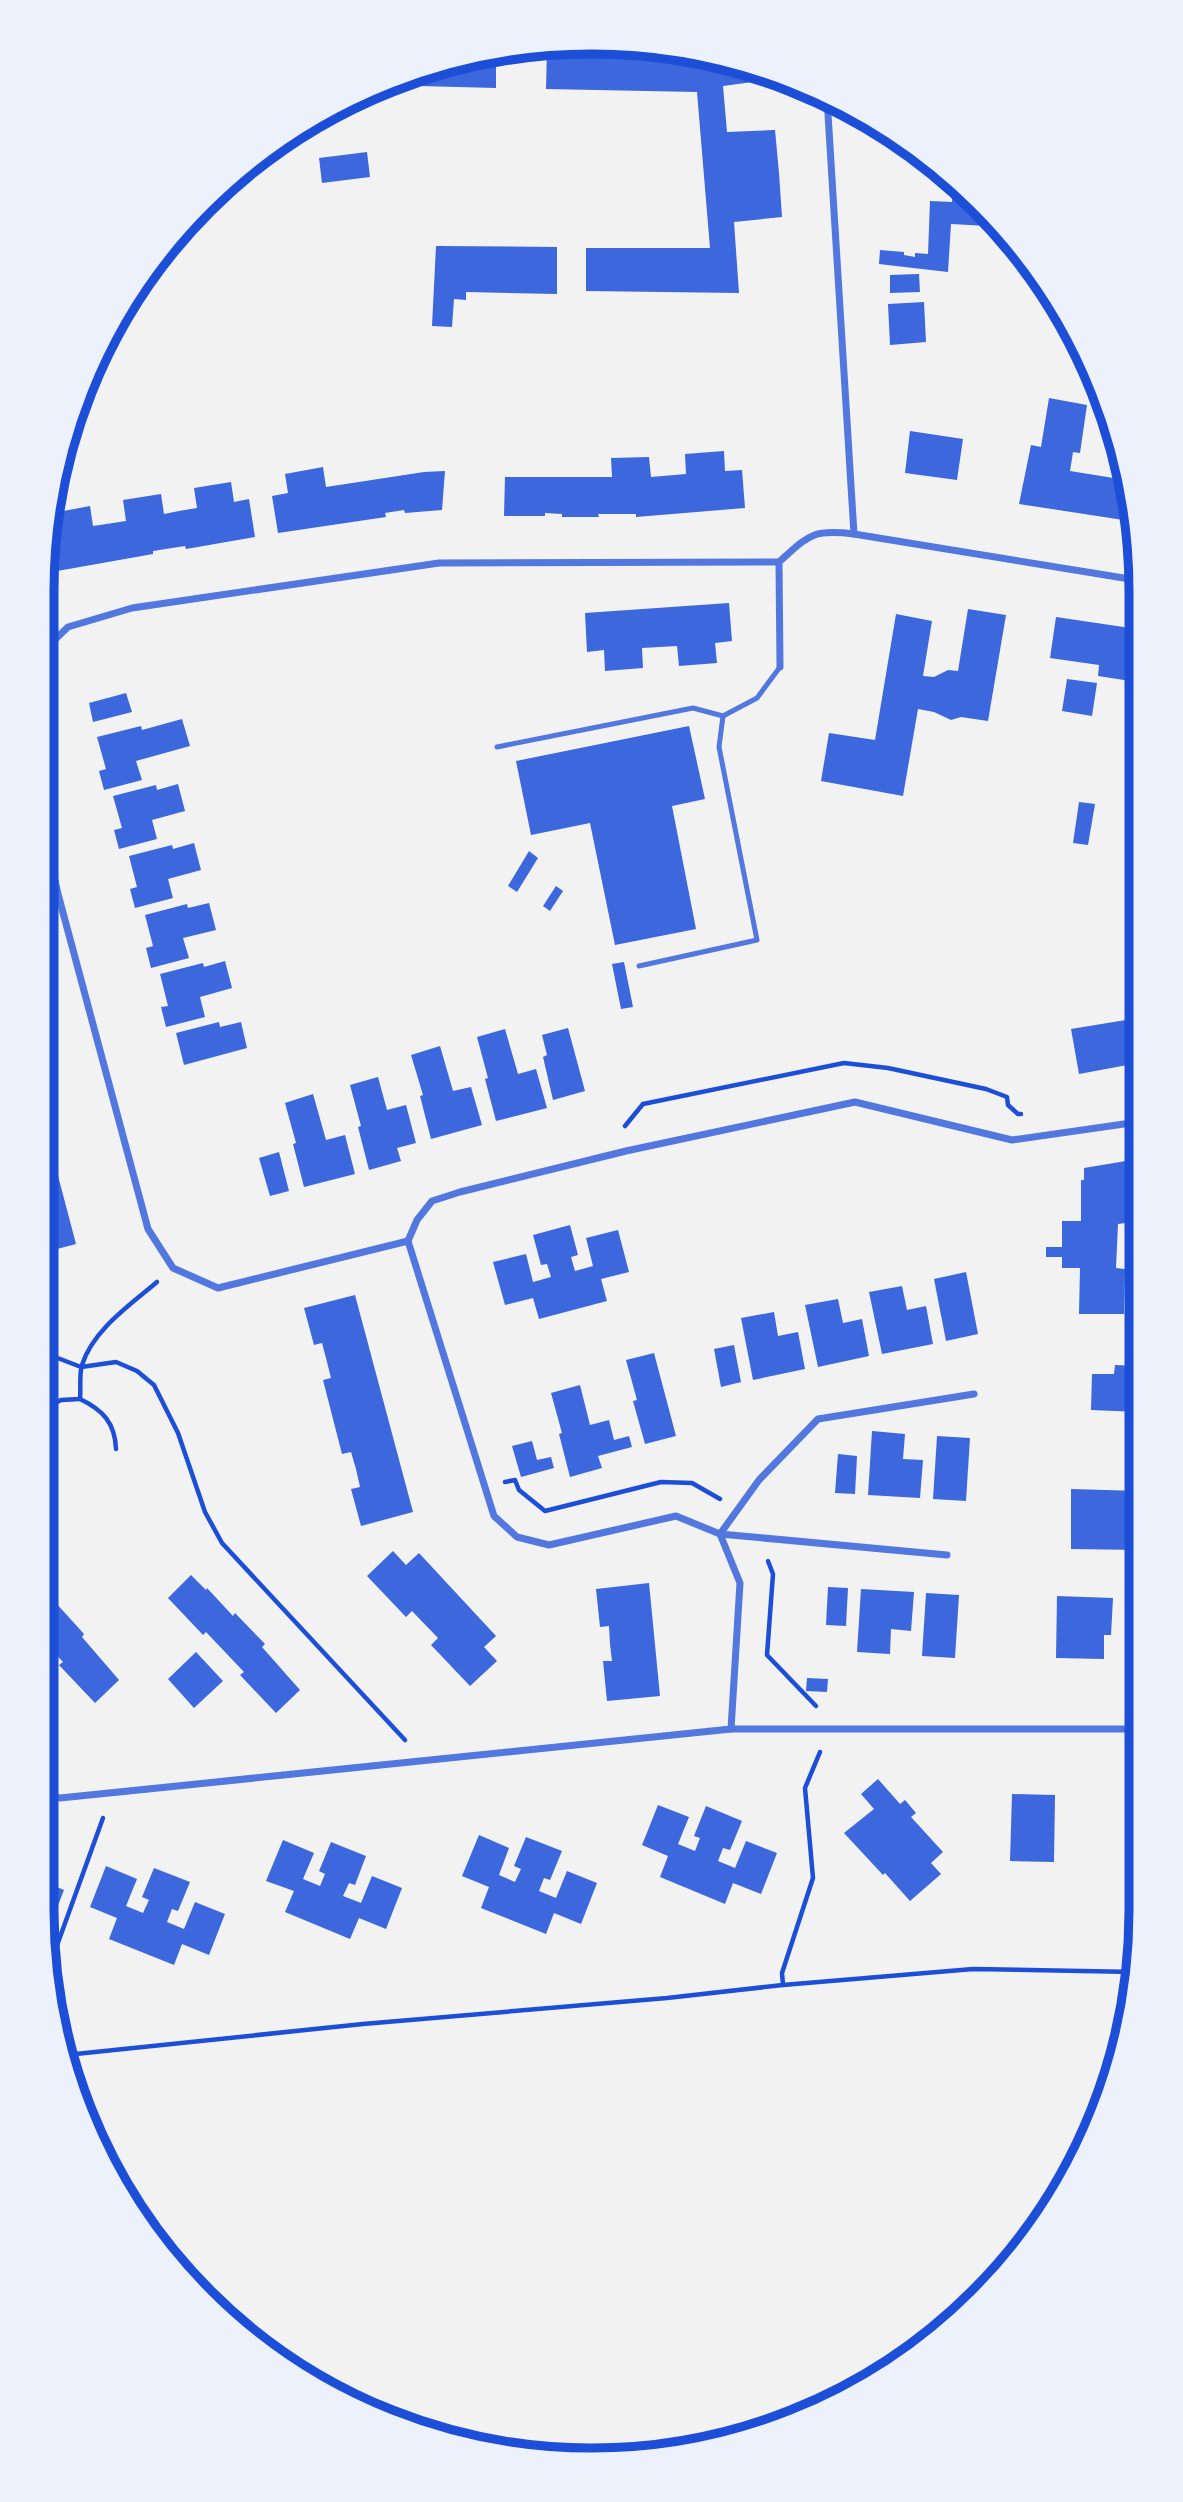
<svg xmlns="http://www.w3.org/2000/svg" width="1183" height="2502" font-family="'PT Sans Narrow',sans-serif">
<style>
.building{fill:#3d67dc}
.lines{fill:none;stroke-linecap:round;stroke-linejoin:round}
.path{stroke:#1d4ed8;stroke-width:4.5}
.service{stroke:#5277de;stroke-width:5}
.minor{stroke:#5277de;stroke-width:7}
.rim{fill:none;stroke:#1d4ed8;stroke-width:9}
</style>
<rect width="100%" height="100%" fill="#f2f2f2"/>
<g class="building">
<polygon points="565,45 637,47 699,53 775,76 775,79 723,86 727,132 775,130 779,173 782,217 734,222 739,293 586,291 586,248 710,248 697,92 546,89 547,46"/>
<polygon points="496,51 496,88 380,85 485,52"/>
<polygon points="883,131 894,137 910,146 882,145"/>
<polygon points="367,152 370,177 322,183 319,158"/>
<polygon points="953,182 989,218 988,226 951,224 948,272 879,264 880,250 904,252 904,255 915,257 915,253 928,254 930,201 952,202"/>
<polygon points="436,246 557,247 557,294 466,292 466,300 454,299 452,327 432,326"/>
<polygon points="919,274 920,292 890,293 890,275"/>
<polygon points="924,302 926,342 890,345 888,304"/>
<polygon points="1049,398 1087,405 1080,453 1073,452 1070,471 1126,480 1132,505 1130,521 1019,504 1031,445 1041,447"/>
<polygon points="910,431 963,439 957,480 905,473"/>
<polygon points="724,451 725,471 742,470 745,508 636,517 636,514 598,514 599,517 562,517 562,514 545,513 545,516 504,516 505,477 612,477 611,458 649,457 651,477 686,474 685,454"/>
<polygon points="323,467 326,487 424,472 445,471 442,510 405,513 404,510 385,513 386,517 278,533 272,496 288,493 285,474"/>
<polygon points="231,482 234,502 249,499 255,537 186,549 185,546 153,551 153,554 46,573 45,563 48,534 55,533 53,513 90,506 93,526 126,521 123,500 161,494 164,514 179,511 197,508 194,488"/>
<polygon points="729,603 732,641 715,643 717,663 679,666 677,646 642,648 643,668 605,671 604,650 587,652 585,613"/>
<polygon points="968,609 1006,615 988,721 961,717 951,720 934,712 918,709 903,796 821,781 829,733 875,740 896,614 932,621 923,676 934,677 948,670 958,671"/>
<polygon points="1056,617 1137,629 1137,682 1098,676 1099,665 1050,658"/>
<polygon points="1067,679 1097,683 1092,716 1062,711"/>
<polygon points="126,693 132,712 93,722 89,703"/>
<polygon points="182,719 190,746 136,761 142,780 104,790 99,771 106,769 97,737 141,726 142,730"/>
<polygon points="689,726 705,799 672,806 696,929 615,945 590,823 531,835 516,761"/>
<polygon points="178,784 185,811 152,820 157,839 119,849 114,830 122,828 113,796 156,785 157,790"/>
<polygon points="1079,802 1095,804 1088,845 1073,843"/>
<polygon points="194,843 201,870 168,879 173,898 135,908 130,889 137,887 129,856 172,845 173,849"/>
<polygon points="529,851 538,858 517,892 508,886"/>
<polygon points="556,886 563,891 550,911 543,906"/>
<polygon points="209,903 216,930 183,938 189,958 151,968 146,948 153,946 145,915 187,904 188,908"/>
<polygon points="225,961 232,988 200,997 205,1017 166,1027 161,1007 168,1006 160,974 203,963 204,967"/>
<polygon points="624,962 633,1007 621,1009 612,964"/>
<polygon points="1138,1018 1138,1063 1079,1074 1071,1029"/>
<polygon points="219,1022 220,1027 241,1022 247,1048 184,1065 176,1033"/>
<polygon points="568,1028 585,1091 553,1100 543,1057 547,1055 542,1035"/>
<polygon points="505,1029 518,1074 536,1069 547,1108 496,1121 485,1079 488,1078 477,1037"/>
<polygon points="440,1046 453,1091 471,1087 482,1125 431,1139 420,1096 423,1095 411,1055"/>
<polygon points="378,1077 387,1110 406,1105 416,1143 397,1148 401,1161 369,1170 358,1127 361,1126 350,1085"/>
<polygon points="313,1094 326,1140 345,1135 355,1174 304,1187 293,1144 296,1143 285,1103"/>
<polygon points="42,1115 76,1244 42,1253"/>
<polygon points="279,1152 289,1191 270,1196 259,1158"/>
<polygon points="1126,1161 1126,1223 1118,1224 1116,1268 1125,1269 1124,1314 1079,1314 1080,1268 1062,1268 1062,1257 1046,1257 1046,1247 1062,1247 1062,1221 1081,1221 1081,1180 1084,1180 1084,1168"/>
<polygon points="570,1225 578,1255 571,1257 575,1271 593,1266 586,1238 618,1230 629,1272 601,1279 607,1301 539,1319 533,1298 505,1305 493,1262 526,1254 533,1282 551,1277 547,1264 541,1265 533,1235"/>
<polygon points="966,1272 978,1334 946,1341 934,1279"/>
<polygon points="902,1286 907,1310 926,1306 933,1344 882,1354 869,1292"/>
<polygon points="355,1295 413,1512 361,1526 351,1489 360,1487 356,1469 351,1452 342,1454 323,1380 331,1378 327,1362 322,1343 314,1345 304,1308"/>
<polygon points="838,1299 843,1323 862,1319 869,1356 818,1367 805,1305"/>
<polygon points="774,1312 778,1336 798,1332 805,1369 753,1380 741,1318"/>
<polygon points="734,1345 741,1382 721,1387 714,1349"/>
<polygon points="654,1353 676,1436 645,1444 633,1401 637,1400 626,1360"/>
<polygon points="1115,1365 1139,1366 1139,1412 1091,1410 1092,1374 1114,1374"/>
<polygon points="580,1385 590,1425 609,1420 614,1440 629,1436 632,1447 598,1456 602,1468 570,1477 559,1434 562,1433 551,1393"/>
<polygon points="872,1431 905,1434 903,1459 923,1460 920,1498 868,1495"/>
<polygon points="937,1436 970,1438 966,1501 933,1499"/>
<polygon points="532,1441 537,1460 551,1457 554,1468 521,1477 512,1446"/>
<polygon points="838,1454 857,1456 855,1494 835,1493"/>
<polygon points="1071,1489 1140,1491 1140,1550 1071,1549"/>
<polygon points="393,1551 406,1565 419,1553 496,1636 484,1647 497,1661 470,1686 431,1645 438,1638 412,1611 406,1617 367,1576"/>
<polygon points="191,1575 206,1590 207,1588 233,1616 235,1613 265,1644 262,1647 300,1690 276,1713 240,1675 244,1672 206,1632 203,1635 168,1598"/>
<polygon points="649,1583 660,1696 607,1701 603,1661 612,1661 610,1644 609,1626 600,1627 596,1589"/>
<polygon points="828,1587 848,1588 846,1626 826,1625"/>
<polygon points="861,1589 914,1592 911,1631 891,1629 890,1654 857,1652"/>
<polygon points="926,1593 959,1595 955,1658 922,1656"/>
<polygon points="42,1595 52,1606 55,1602 84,1634 82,1637 119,1680 95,1703 59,1665 63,1662 42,1640"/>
<polygon points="1057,1596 1113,1598 1111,1635 1104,1635 1104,1659 1056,1658"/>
<polygon points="196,1652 223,1681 194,1708 168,1679"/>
<polygon points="807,1678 828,1679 827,1692 806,1691"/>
<polygon points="878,1779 900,1804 905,1800 916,1813 911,1817 943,1852 931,1863 941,1874 910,1901 885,1873 883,1875 844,1833 874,1809 861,1794"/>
<polygon points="1012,1794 1055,1795 1054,1862 1010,1861"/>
<polygon points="658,1805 689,1817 678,1844 695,1851 700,1838 694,1836 706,1806 742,1821 730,1850 723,1848 718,1861 735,1868 746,1841 777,1853 761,1894 733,1883 725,1904 660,1877 668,1856 642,1845"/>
<polygon points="479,1835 509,1848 499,1875 515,1882 521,1869 514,1866 526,1837 562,1851 550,1880 544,1878 539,1891 556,1898 567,1871 597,1883 581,1924 554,1913 546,1934 481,1908 489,1887 462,1876"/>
<polygon points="283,1840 314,1853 303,1879 320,1886 325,1874 319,1871 331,1842 366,1856 355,1885 349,1883 343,1896 361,1903 372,1876 402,1888 386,1929 359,1918 350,1939 285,1912 294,1891 266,1881"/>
<polygon points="1137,1841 1141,1841 1141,1891 1136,1891"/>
<polygon points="106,1866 137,1879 126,1906 143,1913 149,1900 142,1897 154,1868 190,1882 178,1911 172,1909 167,1922 184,1929 195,1902 225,1914 209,1955 182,1944 174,1965 109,1939 117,1918 90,1907"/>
<polygon points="42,1881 64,1890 48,1931 45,1930 42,1911"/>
</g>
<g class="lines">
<g class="path">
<polyline points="625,1126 643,1104 844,1063 888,1068 986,1089 1007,1097 1008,1105 1018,1114 1021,1114"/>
<polyline points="42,1352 81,1367 116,1362 137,1371 154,1385 178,1433 205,1512 222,1543 405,1740"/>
<path d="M 80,1399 C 103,1410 115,1423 116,1449"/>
<path d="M 42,1410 L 61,1400 L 80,1399 C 81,1388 79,1375 82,1365 C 93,1330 130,1305 157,1282"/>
<polyline points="505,1482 515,1480 519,1490 545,1511 661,1482 692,1483 720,1499"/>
<polyline points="768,1561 773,1574 767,1655 816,1706"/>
<polyline points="51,1962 103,1818"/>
<polyline points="783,1985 782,1973 813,1878 805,1788 820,1752"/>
<polyline points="66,2055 363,2024 667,1998 783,1985 973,1969 1135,1972"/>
</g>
<g class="service">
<polyline points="497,747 693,708 723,716 757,698 780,667"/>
<polyline points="639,966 757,940 719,747 723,716"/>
</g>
<g class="minor">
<polyline points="827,98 854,534"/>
<polyline points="42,652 68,627 132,608 439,563 779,562"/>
<path d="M 780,667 L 779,562 C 809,535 812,529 854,534 L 1136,580"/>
<polyline points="42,865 52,863"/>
<polyline points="408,1241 417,1220 432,1201 460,1192 626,1151 855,1102 1012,1140 1138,1122"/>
<polyline points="947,1555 720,1534 759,1480 818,1419 974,1394"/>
<polyline points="731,1729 1140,1729"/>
<polyline points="42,1793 60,1798 109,1793 731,1729 740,1583 720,1534 676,1516 549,1545 517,1537 494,1516 408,1241 218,1288 173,1268 148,1229 58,894 42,820"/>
</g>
</g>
<path d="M0 0H1183V2502H0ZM591 54H592A537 537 0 0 1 1129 591V1911A537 537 0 0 1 592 2448H591A537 537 0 0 1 54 1911V591A537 537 0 0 1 591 54Z" fill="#edf1fc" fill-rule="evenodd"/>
<path class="rim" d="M591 54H592A537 537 0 0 1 1129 591V1911A537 537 0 0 1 592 2448H591A537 537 0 0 1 54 1911V591A537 537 0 0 1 591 54Z"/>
</svg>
